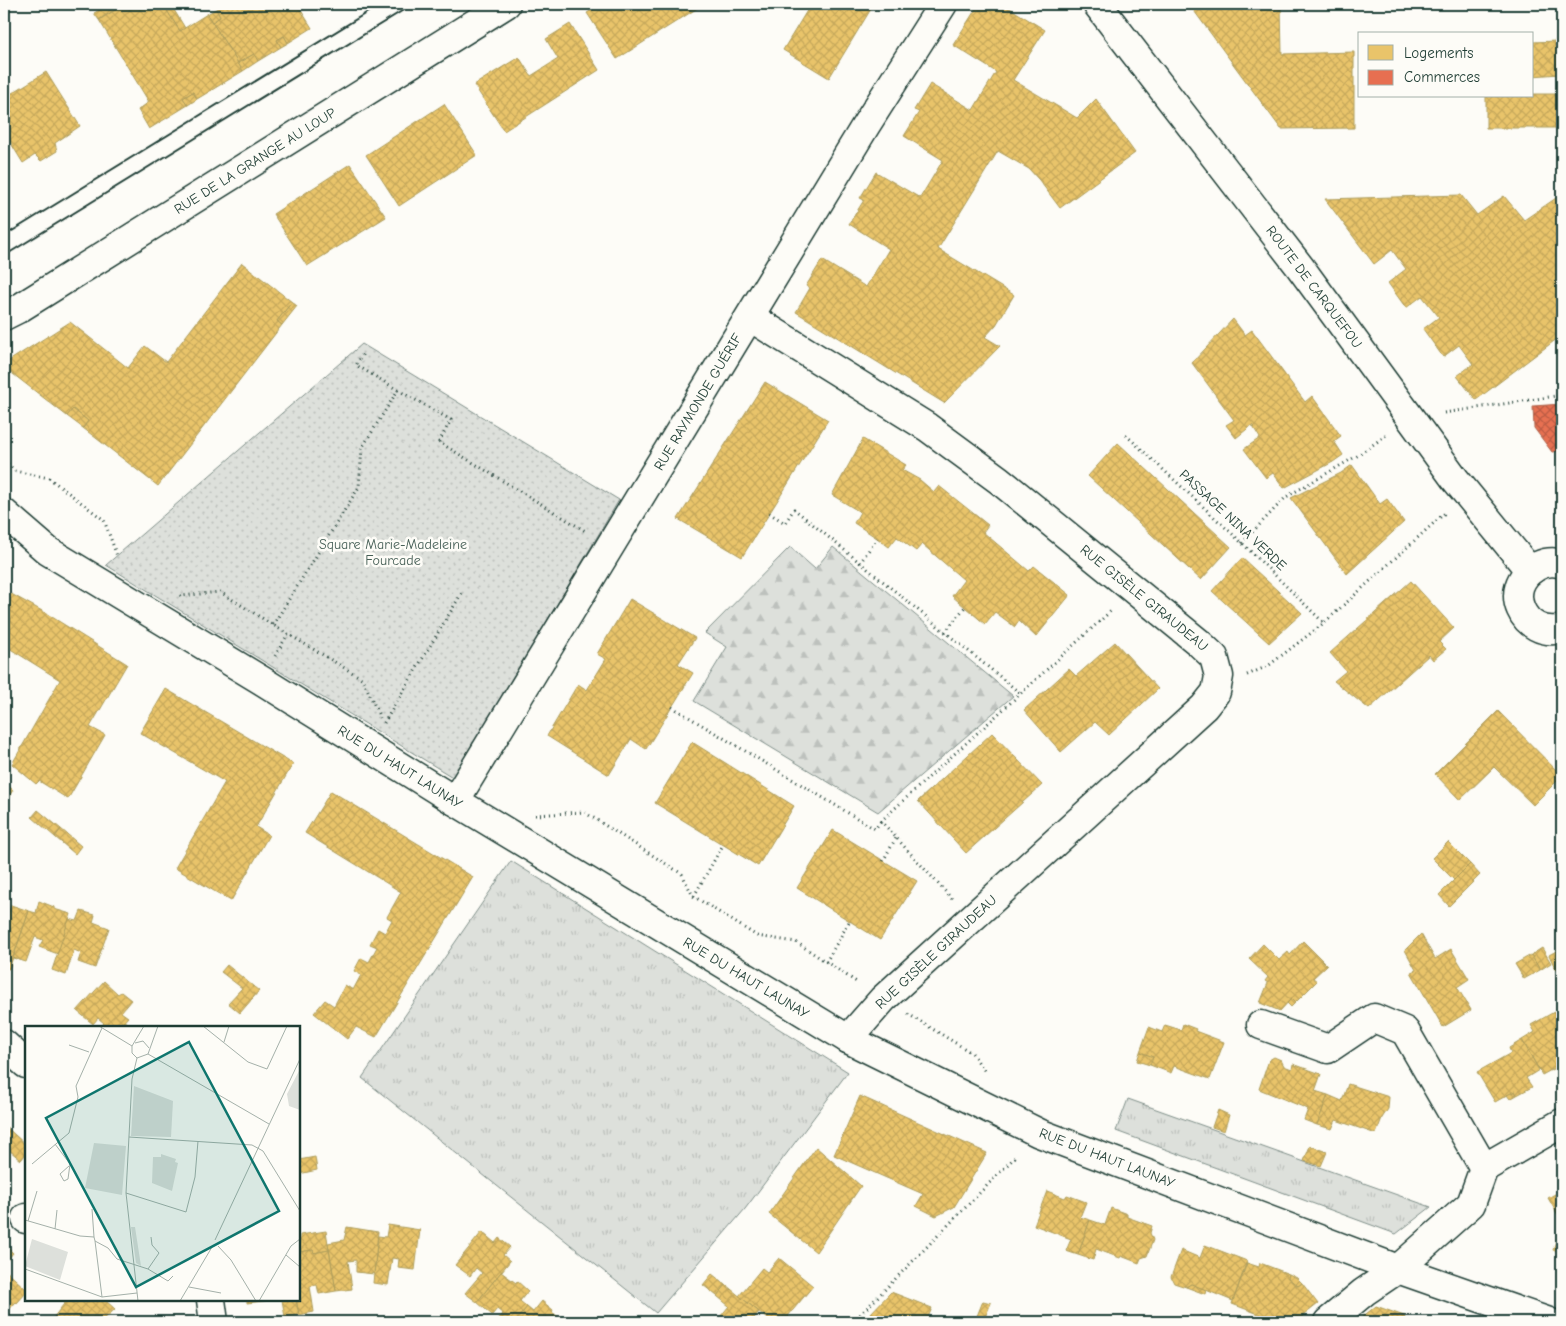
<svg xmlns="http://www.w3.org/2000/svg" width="1566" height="1326" font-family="'Comic Neue',sans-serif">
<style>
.grass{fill:url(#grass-tufts);stroke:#7e8e88}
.forest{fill:url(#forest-firs);stroke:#7e8e88}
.park{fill:url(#park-dots);stroke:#7e8e88}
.homes{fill:url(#homes-cross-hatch);stroke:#ac9c5a}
.shops{fill:url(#shops-cross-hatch);stroke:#ab6048}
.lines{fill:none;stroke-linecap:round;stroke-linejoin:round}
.service-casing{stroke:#1f3d34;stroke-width:19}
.minor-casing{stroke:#1f3d34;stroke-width:31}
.secondary-casing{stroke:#1f3d34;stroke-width:31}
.path{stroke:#1f3d34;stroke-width:3;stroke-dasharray:1 4;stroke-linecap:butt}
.service{stroke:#fdfcf7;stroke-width:15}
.minor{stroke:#fdfcf7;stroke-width:28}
.secondary{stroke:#fdfcf7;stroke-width:28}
.labels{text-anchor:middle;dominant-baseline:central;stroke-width:5;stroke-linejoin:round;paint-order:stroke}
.street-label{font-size:14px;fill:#1f3d34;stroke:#fdfcf7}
.park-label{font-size:14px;fill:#455e55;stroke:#fdfcf7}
.inset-road{fill:none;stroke:#a4b0a9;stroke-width:1}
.view{fill:#0f766e;fill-opacity:0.15;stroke:#0f766e;stroke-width:2.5}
.inset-edge{fill:none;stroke:#1f3d34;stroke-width:2.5}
</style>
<defs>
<pattern id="grass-tufts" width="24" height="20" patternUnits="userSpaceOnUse" patternTransform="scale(1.25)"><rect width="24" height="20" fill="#dde0db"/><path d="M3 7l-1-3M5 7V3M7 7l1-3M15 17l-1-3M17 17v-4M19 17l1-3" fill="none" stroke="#bdc1bd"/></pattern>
<pattern id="forest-firs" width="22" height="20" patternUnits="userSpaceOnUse" patternTransform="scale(1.25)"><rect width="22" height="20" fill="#dde0db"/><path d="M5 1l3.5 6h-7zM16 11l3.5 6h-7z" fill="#bdc1bd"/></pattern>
<pattern id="park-dots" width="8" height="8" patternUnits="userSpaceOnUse" patternTransform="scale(1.25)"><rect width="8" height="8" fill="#dde0db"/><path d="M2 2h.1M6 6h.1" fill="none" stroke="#bdc1bd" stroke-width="1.8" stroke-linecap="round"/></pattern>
<pattern id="homes-cross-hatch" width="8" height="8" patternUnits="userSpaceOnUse" patternTransform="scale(1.25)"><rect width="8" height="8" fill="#e9c46a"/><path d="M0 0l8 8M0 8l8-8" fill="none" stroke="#c7a95c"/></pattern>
<pattern id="shops-cross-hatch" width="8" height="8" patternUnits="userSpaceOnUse" patternTransform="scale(1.25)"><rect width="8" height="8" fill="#e76f51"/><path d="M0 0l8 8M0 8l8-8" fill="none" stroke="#bb5c44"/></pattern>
</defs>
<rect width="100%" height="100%" fill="#fdfcf7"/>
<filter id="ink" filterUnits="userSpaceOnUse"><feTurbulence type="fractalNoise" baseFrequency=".02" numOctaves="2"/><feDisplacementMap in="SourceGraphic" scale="10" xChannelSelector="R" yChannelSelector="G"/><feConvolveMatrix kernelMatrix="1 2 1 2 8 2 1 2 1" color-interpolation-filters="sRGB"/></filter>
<g filter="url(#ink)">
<g class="grass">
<polygon points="511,861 848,1072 745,1209 656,1313 362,1078"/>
<polygon points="1128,1099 1431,1207 1396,1234 1116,1131"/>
</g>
<polygon class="forest" points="790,547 815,569 833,547 1013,696 878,812 694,701 727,647 705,633"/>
<polygon class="park" points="362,344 619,500 454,778 106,565"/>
<g class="homes">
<polygon points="109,4 117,4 119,7 99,20 94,13"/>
<polygon points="125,4 170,4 171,5 166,9 180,31 207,14 243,71 197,99 193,92 183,98 188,105 149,129 138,110 149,102 99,20"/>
<polygon points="225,4 297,4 312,28 288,43 284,36 277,40 281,47 258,61 254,54 238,63 212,22 220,17 216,9"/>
<polygon points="602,4 704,4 617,59 587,13"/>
<polygon points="811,4 874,4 829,78 783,50"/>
<polygon points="979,4 1003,4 1045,30 1013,80 1077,118 1096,99 1135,153 1060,208 1039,180 1029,169 998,151 938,249 1014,295 996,325 985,337 1000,346 944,403 796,312 810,288 806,286 822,260 866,287 889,249 849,224 864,200 860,198 876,172 920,198 943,160 904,136 919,112 914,110 930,84 973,110 996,72 953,45"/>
<polygon points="1189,4 1281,4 1282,54 1354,52 1354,128 1281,129"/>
<polygon points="171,5 185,28 180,31 166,9"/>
<polygon points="216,9 220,17 212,22 207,14"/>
<polygon points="570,24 599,70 504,131 474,85 519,57 531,76 558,59 546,39"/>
<polygon points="284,36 288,43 281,47 277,40"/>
<polygon points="1557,41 1560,74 1532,76 1532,42"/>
<polygon points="254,54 258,61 243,71 238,63"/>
<polygon points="46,72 80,126 55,143 57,151 41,161 35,155 23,163 4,132 4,98"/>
<polygon points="193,92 197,99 188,105 183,98"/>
<polygon points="1532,94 1560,94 1561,128 1486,128 1486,96 1532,96"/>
<polygon points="444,104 477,155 399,206 366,155"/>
<polygon points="350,164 386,217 307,266 273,214"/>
<polygon points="1562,194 1562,335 1476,400 1457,376 1473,364 1459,345 1443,357 1423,329 1439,317 1422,296 1406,308 1388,283 1406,269 1392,250 1374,264 1325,199 1461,195 1477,215 1504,196 1524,220"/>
<polygon points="242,263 292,302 277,321 282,325 158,486 83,428 88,421 73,409 67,416 4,367 4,364 70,322 128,368 145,346 166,362"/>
<polygon points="292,302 297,306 282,325 277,321"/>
<polygon points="1233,319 1245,335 1252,330 1305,402 1312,396 1341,436 1334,441 1343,455 1333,462 1284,488 1273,473 1266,478 1244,449 1260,438 1252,425 1236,438 1226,425 1234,420 1192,363"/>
<polygon points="765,382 828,420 742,557 678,519"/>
<polygon points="73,409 88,421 83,428 67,416"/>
<polygon points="863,439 906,465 902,470 920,480 934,492 939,486 988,525 983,532 1029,571 1034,566 1070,595 1036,637 1019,621 1015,627 995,612 985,624 952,596 964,580 922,544 916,551 897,537 889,547 877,538 854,523 860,512 832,495"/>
<polygon points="1118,443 1231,547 1201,580 1088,476"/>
<polygon points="1352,465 1380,504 1387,499 1404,522 1347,574 1291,498 1341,473"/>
<polygon points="1242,558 1302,613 1269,643 1212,591"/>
<polygon points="1411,581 1454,628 1439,642 1446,649 1433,660 1429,655 1369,709 1334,681 1346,671 1330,653"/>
<polygon points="4,590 44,612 127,664 90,727 105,735 68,799 39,781 36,784 12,764 60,680 4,645"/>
<polygon points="630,599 695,638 678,664 693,673 646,749 631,739 609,775 547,736 578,684 587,690 606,659 597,654"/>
<polygon points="1115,642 1158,689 1109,735 1095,722 1061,752 1024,710 1069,669 1076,676"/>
<polygon points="166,689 293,764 256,827 269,835 231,901 175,868 225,782 140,733"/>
<polygon points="1498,711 1562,776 1533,805 1494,767 1460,800 1435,774"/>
<polygon points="992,733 1042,785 966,853 918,801"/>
<polygon points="692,742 794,806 758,866 655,803"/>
<polygon points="4,782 13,790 8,798 4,794"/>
<polygon points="331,791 473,877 376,1037 356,1027 347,1039 314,1013 325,1000 334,1006 345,985 353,990 361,975 354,971 361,958 369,962 377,947 370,944 378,929 385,933 392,920 387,917 401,892 305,833"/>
<polygon points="38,810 61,829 55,837 32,817"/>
<polygon points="61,829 81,846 75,854 55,837"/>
<polygon points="833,830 917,881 880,940 797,888"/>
<polygon points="1562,831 1562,842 1558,835"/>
<polygon points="1448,842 1470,864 1454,880 1432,858"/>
<polygon points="1470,864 1480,875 1449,906 1439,895"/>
<polygon points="39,901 54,907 54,909 71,914 58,954 39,947 43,940 35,937 26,962 13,958 29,911 36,913"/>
<polygon points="11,905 29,911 9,969 4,968 4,921 5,922"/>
<polygon points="81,911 95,915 93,922 109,928 95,968 78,962 81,953 74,950 66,975 52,970 69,919 77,921"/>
<polygon points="1421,934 1435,959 1451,949 1469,979 1457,987 1471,1010 1443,1027 1411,972 1416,970 1405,950"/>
<polygon points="1303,941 1327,965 1313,978 1317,981 1295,1003 1291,999 1280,1011 1260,1003 1268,983 1265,981 1268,977 1249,959 1263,944 1279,960 1288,952 1290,955"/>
<polygon points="1542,948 1551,963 1540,970 1531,955"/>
<polygon points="1560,949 1562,952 1562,967 1556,970 1549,955"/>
<polygon points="1531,955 1540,970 1524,979 1515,964"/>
<polygon points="227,965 259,991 240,1013 228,1003 242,988 221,972"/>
<polygon points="104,981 118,994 121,992 131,1000 121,1012 128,1017 119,1027 100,1027 104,1023 98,1018 93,1024 77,1011"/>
<polygon points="1291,999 1295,1003 1291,1007 1287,1003"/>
<polygon points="1554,1012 1558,1019 1562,1017 1562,1064 1542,1075 1522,1040 1535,1032 1531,1025"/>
<polygon points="124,1021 133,1027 119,1027"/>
<polygon points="1183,1024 1196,1029 1195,1031 1224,1042 1210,1079 1174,1066 1171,1073 1150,1065 1153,1057 1140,1052 1149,1027 1162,1032 1165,1025 1181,1030"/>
<polygon points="1522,1040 1539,1070 1526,1078 1532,1087 1517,1095 1515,1091 1495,1102 1477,1072 1511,1053 1509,1048"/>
<polygon points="1140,1052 1153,1057 1150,1065 1137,1061"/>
<polygon points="1274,1057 1281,1060 1284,1066 1292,1069 1293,1064 1321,1074 1315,1091 1328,1095 1317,1125 1304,1120 1308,1109 1259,1089 1269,1060"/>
<polygon points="1562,1064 1562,1069 1558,1071 1556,1067"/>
<polygon points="1348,1084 1389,1097 1388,1109 1382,1118 1376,1134 1336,1120 1332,1129 1317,1125 1328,1095 1342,1101"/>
<polygon points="1515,1091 1517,1095 1510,1099 1507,1095"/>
<polygon points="860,1096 987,1153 954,1207 936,1216 916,1206 923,1194 834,1155"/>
<polygon points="1218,1110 1229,1115 1224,1131 1212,1127"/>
<polygon points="4,1125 26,1145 26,1154 21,1160 4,1146"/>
<polygon points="1310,1146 1327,1152 1321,1166 1304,1161"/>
<polygon points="816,1147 861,1186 816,1252 769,1214"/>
<polygon points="315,1157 317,1170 299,1174 299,1160"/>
<polygon points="1562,1190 1562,1222 1548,1198"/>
<polygon points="1047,1191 1065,1198 1067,1195 1086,1202 1080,1217 1090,1220 1078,1255 1066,1251 1071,1239 1034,1225"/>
<polygon points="1111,1208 1127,1214 1127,1217 1152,1226 1150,1233 1153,1240 1147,1256 1141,1258 1139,1263 1121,1256 1120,1258 1096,1249 1093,1260 1078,1255 1090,1220 1105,1225"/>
<polygon points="1562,1224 1562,1254 1553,1250"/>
<polygon points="388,1225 420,1230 415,1270 398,1268 399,1259 392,1258 388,1285 373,1283 378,1236 386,1237"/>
<polygon points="347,1227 378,1232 374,1274 356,1272 356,1260 348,1261 352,1289 336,1291 328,1243 344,1240"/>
<polygon points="326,1231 329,1250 314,1253 313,1250 299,1252 300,1235"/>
<polygon points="482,1232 495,1243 499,1238 510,1247 503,1255 510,1261 477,1302 465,1293 482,1273 476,1268 470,1276 455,1265"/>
<polygon points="4,1244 13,1253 4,1264"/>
<polygon points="1205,1245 1247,1261 1233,1301 1191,1284 1186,1287 1174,1283 1171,1277 1181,1250 1200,1258"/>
<polygon points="313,1250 314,1253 329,1250 336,1291 319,1294 317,1285 310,1286 314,1312 299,1315 296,1300 299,1300 299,1252"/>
<polygon points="779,1258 813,1286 788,1316 791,1319 788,1322 772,1322 739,1296 762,1268 767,1272"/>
<polygon points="1247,1263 1259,1267 1260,1263 1289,1274 1288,1278 1298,1286 1302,1283 1318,1304 1295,1322 1271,1322 1267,1317 1232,1304"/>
<polygon points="4,1269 26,1289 26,1293 17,1303 16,1302 4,1315"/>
<polygon points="501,1272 516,1283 517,1281 528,1291 520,1301 527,1307 515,1322 496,1322 503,1314 497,1309 492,1315 477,1302"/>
<polygon points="712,1274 726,1285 717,1296 703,1285"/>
<polygon points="1289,1274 1297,1278 1302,1283 1298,1286 1288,1278"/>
<polygon points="1191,1284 1206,1290 1205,1294 1186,1287"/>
<polygon points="726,1285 759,1312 751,1322 716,1322 729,1306 717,1296"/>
<polygon points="891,1292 932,1308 926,1322 889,1322 869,1315"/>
<polygon points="67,1300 105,1300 115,1309 101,1322 50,1322"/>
<polygon points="247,1300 270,1300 247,1303"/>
<polygon points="282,1300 296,1300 299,1315 285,1317"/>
<polygon points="542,1301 553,1310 552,1312 564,1322 515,1322 527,1307 533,1312"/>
<polygon points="983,1301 991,1303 983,1322 978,1322 975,1321"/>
<polygon points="1376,1306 1404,1316 1407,1322 1356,1322"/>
<polygon points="1141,1317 1156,1322 1139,1322"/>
</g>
<polygon class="shops" points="1562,404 1562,451 1552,452 1534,428 1533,406"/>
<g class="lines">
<g class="service-casing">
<polyline id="service" points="4,246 397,4"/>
</g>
<g class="minor-casing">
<g id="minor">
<polyline points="4,316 18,309 506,4"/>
<polyline points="750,317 927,427 999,480 1198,642 1214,657 1219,676 1216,692 1204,707 883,999 848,1039"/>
<polyline points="4,513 48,551 261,680 455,801 848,1039 1039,1133 1398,1269 1549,1322"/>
<polyline points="455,801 866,125 943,4"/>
<polyline points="1261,1025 1328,1049 1374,1018 1405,1031 1484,1168"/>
<polyline points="4,1044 26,1064"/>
<polyline points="26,1219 26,1218"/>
<polyline points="211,1300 214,1322"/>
<polyline points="1328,1322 1364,1292 1398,1269 1471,1204 1484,1168 1562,1123"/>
</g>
</g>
<g class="secondary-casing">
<g id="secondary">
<polyline points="1097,4 1300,267 1455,479 1530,571"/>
<path d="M 1562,564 C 1554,561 1544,562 1536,567 C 1500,587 1523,639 1562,629"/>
</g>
</g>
<g class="path">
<polyline points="535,8 542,4"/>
<polyline points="398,390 451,420 439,442 587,532"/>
<polyline points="1444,413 1562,395"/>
<polyline points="1126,435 1242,543 1324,623"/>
<polyline points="4,460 15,471 49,478 104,520 117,556 119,557"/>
<polyline points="769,513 785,523 794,509 1020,693"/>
<polyline points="1242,543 1286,497 1357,456 1388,434"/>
<polyline points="860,563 877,538"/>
<polyline points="180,595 181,596 220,592 273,625 363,679 380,718"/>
<polyline points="273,625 359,487 362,448 398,390 356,365 364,352"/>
<polyline points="945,632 965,607"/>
<polyline points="275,656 288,634"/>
<polyline points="1247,675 1268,666 1324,623 1446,512"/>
<polyline points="672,707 875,829 881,821"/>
<polyline points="384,723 463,591"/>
<polyline points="535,815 584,812 682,874 693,896 757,936 796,942 858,983"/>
<polyline points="883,861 896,838"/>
<polyline points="694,896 723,845"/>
<polyline points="952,899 881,821 1112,610"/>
<polyline points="826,962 849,922"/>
<polyline points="908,1014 972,1053 986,1073"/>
<polyline points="853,1322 1017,1155"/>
</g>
<use href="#service" class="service"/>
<use href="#minor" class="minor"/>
<use href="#secondary" class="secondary"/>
</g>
</g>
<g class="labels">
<g class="street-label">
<text transform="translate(255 161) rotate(-32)">RUE DE LA GRANGE AU LOUP</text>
<text transform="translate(1314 287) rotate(53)">ROUTE DE CARQUEFOU</text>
<text transform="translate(698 402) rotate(-59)">RUE RAYMONDE GUÉRIF</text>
<text transform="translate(1233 520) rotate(43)">PASSAGE NINA VERDE</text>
<text transform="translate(1144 598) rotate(39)">RUE GISÈLE GIRAUDEAU</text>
<text transform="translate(400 767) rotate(32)">RUE DU HAUT LAUNAY</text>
<text transform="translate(936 952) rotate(-43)">RUE GISÈLE GIRAUDEAU</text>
<text transform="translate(746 978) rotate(31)">RUE DU HAUT LAUNAY</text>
<text transform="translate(1107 1158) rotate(21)">RUE DU HAUT LAUNAY</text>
</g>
<g class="park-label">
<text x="393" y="544">Square Marie-Madeleine<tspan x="393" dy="16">Fourcade</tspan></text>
</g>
</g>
<g transform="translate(25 1026)">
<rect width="275" height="275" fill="#fdfcf7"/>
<path d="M 275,43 L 275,84 L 264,80 L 262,68 ZM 69,117 L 101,120 L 97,169 L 60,162 ZM 106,201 L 110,201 L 116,240 L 111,237 Z" fill="#dde0db"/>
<path d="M 136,128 L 151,133 L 150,136 L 153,137 L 147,165 L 127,157 L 128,131 L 136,131 ZM 7,213 L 43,226 L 35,254 L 0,240 Z" fill="#dde0db"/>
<path d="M 109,60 L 148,75 L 146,111 L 106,110 Z" fill="#dde0db"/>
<path class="inset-road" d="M 74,0 L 107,20M 119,0 L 107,20 L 107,27 L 112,32 L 123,28 L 133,0M 178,0 L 223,36 L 242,43 L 262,0M 199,16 L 204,0M 110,17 L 118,15 L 124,22M 44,19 L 64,26M 123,28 L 244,98M 112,32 L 107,53 L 101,167 L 113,275M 104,111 L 227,119 L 238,125 L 275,185M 30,118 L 45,138 L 43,153 L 39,155 L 35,148 L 44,140M 7,138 L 44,107 L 53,71 L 51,60 L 77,2M 101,167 L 161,186 L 170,151 L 173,115M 67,183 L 69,211M 0,194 L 55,210 L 69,211 L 70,215 L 83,222 L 92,233 L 123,243 L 143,255 L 148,250M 3,195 L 12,165M 30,203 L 32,184M 190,214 L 275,33M 70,215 L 77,271M 193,220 L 206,234 L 231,275M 261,229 L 275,241M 0,243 L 77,271 L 112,267M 123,243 L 134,227 L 127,219 L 126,211M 164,261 L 196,267M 155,275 L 187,221M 234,275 L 266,220 L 275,213"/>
<path class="view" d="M 164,16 L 254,185 L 111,261 L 21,92 Z"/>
<rect width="275" height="275" class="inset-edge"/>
</g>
<rect width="1566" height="1326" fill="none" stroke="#fdfcf7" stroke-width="20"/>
<rect x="10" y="10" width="1546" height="1306" fill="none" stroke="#1f3d34" stroke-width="2" filter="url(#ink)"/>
<rect x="1358" y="32" width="175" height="65" fill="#fdfcf7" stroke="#a4b0a9"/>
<rect x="1368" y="45" width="25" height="15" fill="#e9c46a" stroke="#a4b0a9"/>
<text x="1404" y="58" font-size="15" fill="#1f3d34">Logements</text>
<rect x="1368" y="70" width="25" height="15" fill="#e76f51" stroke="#a4b0a9"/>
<text x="1404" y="82" font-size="15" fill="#1f3d34">Commerces</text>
</svg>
